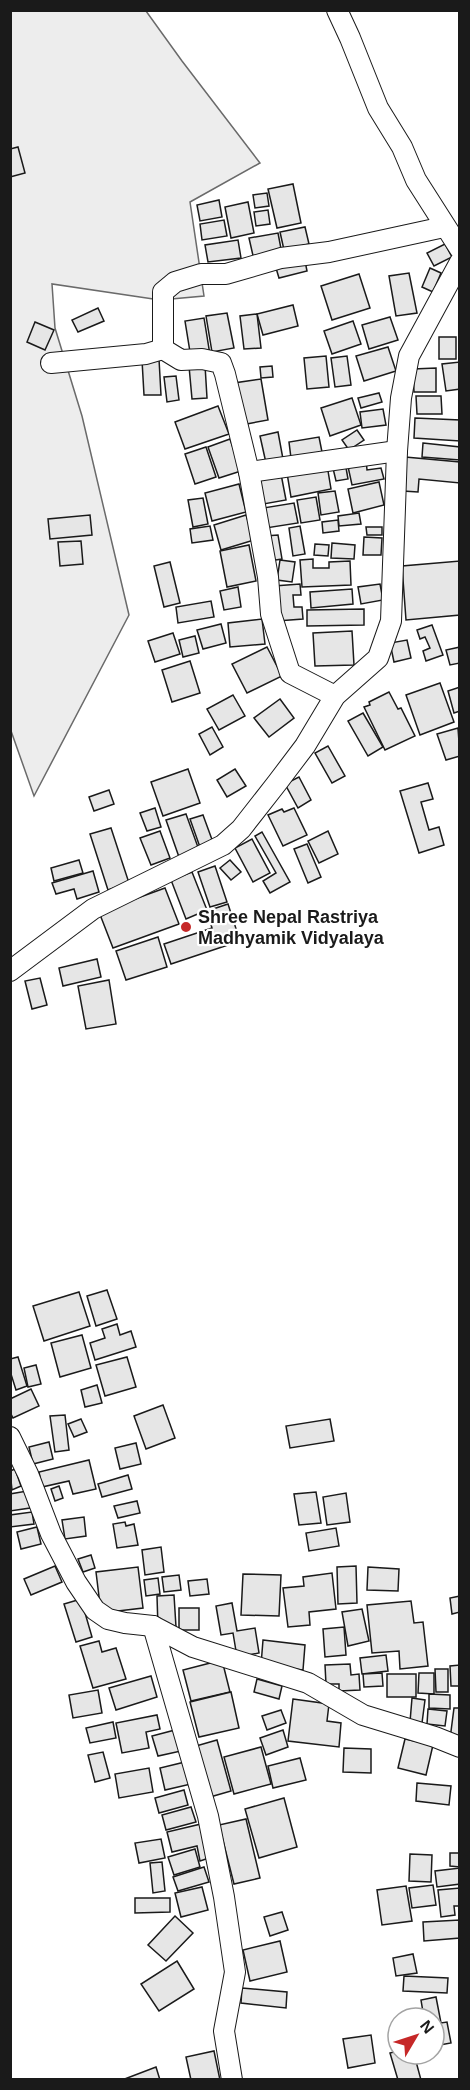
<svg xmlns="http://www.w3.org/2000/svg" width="470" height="2090" font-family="Helvetica,sans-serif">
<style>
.built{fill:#ededed;stroke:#6a6a6a;stroke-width:1.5}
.building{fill:#e6e6e6;stroke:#1a1a1a;stroke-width:1.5}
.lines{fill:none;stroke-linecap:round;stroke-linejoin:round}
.minor-casing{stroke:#1a1a1a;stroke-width:22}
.minor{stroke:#fff;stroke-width:20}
.poi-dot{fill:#c62828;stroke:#fff;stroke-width:2}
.labels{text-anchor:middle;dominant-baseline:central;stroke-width:4.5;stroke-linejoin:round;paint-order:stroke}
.poi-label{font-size:18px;font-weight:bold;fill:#1a1a1a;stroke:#fff;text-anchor:start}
</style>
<rect width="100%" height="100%" fill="#fff"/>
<polygon class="built" points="10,11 146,11 182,61 260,163 190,202 204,296 160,300 52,284 55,328 82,416 129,615 34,796 10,728"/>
<g class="building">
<polygon points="18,147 25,173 10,177 10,149"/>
<polygon points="293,184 301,223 277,228 268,189"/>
<polygon points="267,193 269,206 255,208 253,195"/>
<polygon points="219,200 222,217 200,221 197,205"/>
<polygon points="248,202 254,233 231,238 225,207"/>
<polygon points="268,210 270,224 256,226 254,212"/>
<polygon points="224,220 227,236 202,240 200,224"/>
<polygon points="305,227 309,244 284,250 280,232"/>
<polygon points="278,233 282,254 254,260 249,238"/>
<polygon points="238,240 241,258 208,262 205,245"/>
<polygon points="445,244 452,257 434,266 427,253"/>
<polygon points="305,261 307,271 279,278 276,268"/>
<polygon points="430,268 441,273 433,292 422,287"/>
<polygon points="409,273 417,313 396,316 389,276"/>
<polygon points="359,274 370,308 332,320 321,286"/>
<polygon points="293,305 298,326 263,335 257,314"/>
<polygon points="98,308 104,321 78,332 72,320"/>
<polygon points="227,313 234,348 212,352 206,316"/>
<polygon points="257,314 261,348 244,349 240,316"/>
<polygon points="390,317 398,340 369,349 362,325"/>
<polygon points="204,318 210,355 191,358 185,321"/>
<polygon points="353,321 361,344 332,354 324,331"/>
<polygon points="35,322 54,330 45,350 27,342"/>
<rect x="439" y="337" width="17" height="22"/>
<polygon points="388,347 396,371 364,381 356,356"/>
<polygon points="326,356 329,387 307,389 304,358"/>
<polygon points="347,356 351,385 335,387 331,358"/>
<polygon points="159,359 161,395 144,395 142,360"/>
<polygon points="460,362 460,389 446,391 442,364"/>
<polygon points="205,365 207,398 192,399 189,366"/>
<polygon points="272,366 273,377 261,378 260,367"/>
<polygon points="436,368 436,392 414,392 413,369"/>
<polygon points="176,376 179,400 167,402 164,377"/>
<polygon points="261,379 268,420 241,425 234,383"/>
<polygon points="379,393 382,402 361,408 358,398"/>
<polygon points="416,396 441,396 442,414 417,414"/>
<polygon points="352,398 361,425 330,436 321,408"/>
<polygon points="218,406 229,434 185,449 175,422"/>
<polygon points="383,409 386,425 362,428 360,412"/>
<polygon points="415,418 460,420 460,441 414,438"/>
<polygon points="357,430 364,440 349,450 342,440"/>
<polygon points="278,432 283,459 266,463 260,436"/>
<polygon points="319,437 322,452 291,458 289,442"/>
<polygon points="230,439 241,471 219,478 208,447"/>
<polygon points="423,443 460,447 460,460 422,457"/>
<polygon points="206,447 216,477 195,484 185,454"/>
<polygon points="405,457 460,462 460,483 419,479 418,492 403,491"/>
<polygon points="366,459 367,470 381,468 384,479 352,485 347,462"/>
<polygon points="345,462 348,479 336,481 332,464"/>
<polygon points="327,465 331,489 291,497 287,473"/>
<polygon points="281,474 286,500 258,505 253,479"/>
<polygon points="379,482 384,505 353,513 348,489"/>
<polygon points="239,484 246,512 212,521 205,493"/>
<polygon points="335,491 339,512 321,515 318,493"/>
<polygon points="316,497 320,520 301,523 297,500"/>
<polygon points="203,498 208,524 193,527 188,500"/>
<polygon points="294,503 298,523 266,528 263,508"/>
<polygon points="359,513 361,524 339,526 338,516"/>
<polygon points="90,515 92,535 50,539 48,519"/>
<polygon points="246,515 254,540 221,550 214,525"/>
<polygon points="338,520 339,531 323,533 322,522"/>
<polygon points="210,526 213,540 192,543 190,529"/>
<polygon points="300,526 305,554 293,556 289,528"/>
<polygon points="366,527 382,527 382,535 367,535"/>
<polygon points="278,535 282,559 269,561 265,536"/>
<polygon points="364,537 382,538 381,555 363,555"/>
<polygon points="81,541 83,564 60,566 58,542"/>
<polygon points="332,543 355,545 354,559 331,558"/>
<polygon points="315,544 329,545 328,556 314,555"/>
<polygon points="249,545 256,581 227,587 220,551"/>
<polygon points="313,559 313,568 329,568 329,562 350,561 351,585 302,587 300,560"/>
<polygon points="280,560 295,562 292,582 277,580"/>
<polygon points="460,561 460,615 406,620 402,566"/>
<polygon points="170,562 180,603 164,607 154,566"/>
<polygon points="300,584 301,595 293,595 294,607 302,607 303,619 277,621 274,586"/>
<polygon points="380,584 383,600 361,604 358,587"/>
<polygon points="238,587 241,607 224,610 220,591"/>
<polygon points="352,589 353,604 311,608 310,592"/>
<polygon points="211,601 214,617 178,623 176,607"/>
<polygon points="364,609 364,625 307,626 307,610"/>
<polygon points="262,619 265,644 230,647 228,623"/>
<polygon points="221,624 226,643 203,649 197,630"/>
<polygon points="432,625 443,655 426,661 423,651 430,648 425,637 420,639 417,630"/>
<polygon points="352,631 354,665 315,666 313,633"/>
<polygon points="173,633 180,654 155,662 148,641"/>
<polygon points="195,636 199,653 183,657 179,640"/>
<polygon points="407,640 411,658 394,662 390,643"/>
<polygon points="267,647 282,676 247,693 232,664"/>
<polygon points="460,647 460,663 450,665 446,650"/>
<polygon points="190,661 200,693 172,702 162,670"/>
<polygon points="440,683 454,722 420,735 406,695"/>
<polygon points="460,687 460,711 454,713 448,691"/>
<polygon points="389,692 398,709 401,708 415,736 385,750 364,707 370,705 369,702"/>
<polygon points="233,695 245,716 219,730 207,709"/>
<polygon points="280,699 294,718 269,737 254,718"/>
<polygon points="363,713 383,747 368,756 348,721"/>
<polygon points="212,727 223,747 210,755 199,734"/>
<polygon points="458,728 460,756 446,760 437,734"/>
<polygon points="328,746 345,776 332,783 315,753"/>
<polygon points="188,769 200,803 163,816 151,782"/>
<polygon points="235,769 246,786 227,797 217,780"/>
<polygon points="299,777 311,800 298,808 285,784"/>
<polygon points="428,783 433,799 421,802 429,830 439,827 444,845 419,853 400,791"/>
<polygon points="109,790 114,804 94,811 89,797"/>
<polygon points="155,808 161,827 147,831 140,813"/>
<polygon points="294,808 307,835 283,846 268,815 282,809 284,812"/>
<polygon points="186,814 199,850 179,857 166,820"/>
<polygon points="203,815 214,845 201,850 190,819"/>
<polygon points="111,828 129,883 108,890 90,834"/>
<polygon points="160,831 170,858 151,865 140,838"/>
<polygon points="328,831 338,854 319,863 308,841"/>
<polygon points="262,832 290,882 270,893 263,881 276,873 255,836"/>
<polygon points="252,839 270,873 253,882 235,848"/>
<polygon points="307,844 321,877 308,883 294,849"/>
<polygon points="79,860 83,873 54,881 51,868"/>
<polygon points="230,860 241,872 231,880 220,868"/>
<polygon points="215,866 227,902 210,907 198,872"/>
<polygon points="93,871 99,892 77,899 74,889 56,894 52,883"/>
<polygon points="192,872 207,910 186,919 171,880"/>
<polygon points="165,888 179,924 113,948 99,912"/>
<polygon points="228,904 240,941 171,964 164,944 212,928 207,911"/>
<polygon points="158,937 167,967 126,980 116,951"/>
<polygon points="97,959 101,977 63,986 59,968"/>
<polygon points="40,978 47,1005 32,1009 25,981"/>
<polygon points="109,980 116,1024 86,1029 78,986"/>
<polygon points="107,1290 117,1319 96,1326 87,1296"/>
<polygon points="79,1292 90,1326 44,1341 33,1306"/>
<polygon points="117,1324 120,1335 131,1331 136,1347 95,1360 90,1343 105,1338 102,1329"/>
<polygon points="82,1335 91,1368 60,1377 51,1343"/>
<polygon points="18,1357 27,1386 16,1390 10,1371 10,1359"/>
<polygon points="127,1357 136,1387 105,1396 96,1365"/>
<polygon points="36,1365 41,1384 28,1387 24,1368"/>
<polygon points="97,1385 102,1403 85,1407 81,1390"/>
<polygon points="31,1389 39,1406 13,1418 10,1412 10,1399"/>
<polygon points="163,1405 175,1438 146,1449 134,1416"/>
<polygon points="65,1415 69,1450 55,1452 50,1416"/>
<polygon points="81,1419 87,1432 74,1437 68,1424"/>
<polygon points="330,1419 334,1441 290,1448 286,1426"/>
<polygon points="49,1442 53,1459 33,1464 29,1447"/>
<polygon points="136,1443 141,1464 120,1469 115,1448"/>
<polygon points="89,1460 96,1489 73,1494 69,1481 42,1487 39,1472"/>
<polygon points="15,1469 21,1486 12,1490 10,1471"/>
<polygon points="128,1475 132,1489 102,1497 98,1484"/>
<polygon points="59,1486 63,1498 55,1501 51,1489"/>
<polygon points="27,1491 30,1508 10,1511 10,1494"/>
<polygon points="316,1492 321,1523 299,1525 294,1494"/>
<polygon points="346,1493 350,1522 327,1525 323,1497"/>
<polygon points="137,1501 140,1513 118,1518 114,1506"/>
<polygon points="32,1512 34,1524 10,1527 10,1515"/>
<polygon points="84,1517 86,1536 65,1539 62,1520"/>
<polygon points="125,1522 126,1526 134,1524 138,1545 117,1548 113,1524"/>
<polygon points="37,1527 41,1544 21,1549 17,1532"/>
<polygon points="336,1528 339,1546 309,1551 306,1533"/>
<polygon points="161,1547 164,1572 145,1575 142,1550"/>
<polygon points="91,1555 95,1568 83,1572 78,1559"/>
<polygon points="55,1566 62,1582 31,1595 24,1579"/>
<polygon points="356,1566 357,1603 338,1604 337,1567"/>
<polygon points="138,1567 143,1608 101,1613 96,1572"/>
<polygon points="368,1567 399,1569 398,1591 367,1590"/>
<polygon points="332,1573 336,1609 309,1612 310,1625 288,1627 283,1588 304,1586 303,1577"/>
<polygon points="243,1574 281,1575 279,1616 241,1615"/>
<polygon points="179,1575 181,1590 164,1592 162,1577"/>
<polygon points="158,1578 160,1594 146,1596 144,1580"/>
<polygon points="207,1579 209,1594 190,1596 188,1581"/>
<polygon points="174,1595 176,1627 158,1628 157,1596"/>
<polygon points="460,1596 460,1612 452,1614 450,1598"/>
<polygon points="81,1599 92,1637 76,1642 64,1604"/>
<polygon points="411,1601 414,1623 423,1622 428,1666 400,1669 399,1651 372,1653 367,1605"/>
<polygon points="232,1603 237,1631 255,1628 259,1653 237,1657 233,1633 221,1635 216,1606"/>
<rect x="179" y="1608" width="20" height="22"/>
<polygon points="362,1609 369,1641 348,1646 342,1612"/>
<polygon points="344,1627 346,1655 325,1657 323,1629"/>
<polygon points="263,1640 305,1645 303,1670 261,1665"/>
<polygon points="99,1641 102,1652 116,1648 126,1679 93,1688 80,1646"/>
<polygon points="386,1655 388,1671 362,1674 360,1658"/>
<polygon points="222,1660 230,1692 191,1701 183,1670"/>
<polygon points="350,1664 351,1675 359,1674 360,1690 339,1691 339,1684 326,1684 325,1665"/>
<polygon points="460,1665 460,1686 451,1686 450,1666"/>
<polygon points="435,1669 448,1669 448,1692 436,1692"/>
<polygon points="382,1673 383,1686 364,1687 363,1674"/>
<polygon points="419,1673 434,1673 434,1694 418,1693"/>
<rect x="387" y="1674" width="29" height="23"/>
<polygon points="151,1676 157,1697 116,1710 109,1688"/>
<polygon points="257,1679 282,1686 279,1699 254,1692"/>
<polygon points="98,1690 102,1713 73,1718 69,1695"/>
<polygon points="231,1692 239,1728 199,1737 190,1702"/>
<polygon points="429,1694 450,1695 450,1709 429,1708"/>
<polygon points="412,1698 425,1700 422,1723 410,1722"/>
<polygon points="293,1699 329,1704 327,1721 341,1723 339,1747 288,1741"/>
<polygon points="454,1708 460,1708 460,1740 450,1739"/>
<polygon points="428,1709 447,1711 445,1726 427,1724"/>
<polygon points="281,1710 286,1723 267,1730 262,1716"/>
<polygon points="157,1715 160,1729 146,1732 149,1748 122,1753 116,1723"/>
<polygon points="113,1722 116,1738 90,1743 86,1728"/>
<polygon points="175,1730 181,1751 158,1756 152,1736"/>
<polygon points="283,1730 288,1747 266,1755 260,1738"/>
<polygon points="405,1739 433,1745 426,1775 398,1768"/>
<polygon points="217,1740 231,1791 210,1797 196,1746"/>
<polygon points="261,1747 271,1784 234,1794 224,1757"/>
<polygon points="344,1748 371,1749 371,1773 343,1772"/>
<polygon points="103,1752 110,1778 95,1782 88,1755"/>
<polygon points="300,1758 306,1780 273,1788 268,1766"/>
<polygon points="185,1762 191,1784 165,1790 160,1768"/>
<polygon points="149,1768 153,1792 119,1798 115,1774"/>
<polygon points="417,1783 451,1786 449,1805 416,1801"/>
<polygon points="184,1790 188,1805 159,1813 155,1798"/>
<polygon points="284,1798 297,1847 259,1858 245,1809"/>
<polygon points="191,1807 196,1822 166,1830 162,1815"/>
<polygon points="246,1819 260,1878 234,1884 219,1825"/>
<polygon points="201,1824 209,1858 200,1861 197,1846 172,1852 167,1832"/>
<polygon points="161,1839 165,1858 139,1863 135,1843"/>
<polygon points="195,1849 200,1867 174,1875 168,1857"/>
<polygon points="450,1853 460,1853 460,1867 450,1866"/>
<polygon points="410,1854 432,1855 431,1882 409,1881"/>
<polygon points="162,1862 165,1891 153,1893 150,1863"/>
<polygon points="204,1867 209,1882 178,1891 173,1877"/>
<polygon points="460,1868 460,1884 437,1887 435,1871"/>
<polygon points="433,1885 436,1905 412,1908 409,1888"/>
<polygon points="406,1886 412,1921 382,1925 377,1890"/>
<polygon points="202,1887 208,1910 181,1917 175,1893"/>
<polygon points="460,1888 460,1906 454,1906 455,1915 441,1917 438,1890"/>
<polygon points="135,1898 170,1898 170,1912 135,1913"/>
<polygon points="282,1912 288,1930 270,1936 264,1917"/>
<polygon points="175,1916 193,1933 166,1961 148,1945"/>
<polygon points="460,1920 460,1938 424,1941 423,1922"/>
<polygon points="280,1941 287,1972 250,1981 243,1950"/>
<polygon points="413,1954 417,1973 396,1976 393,1958"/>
<polygon points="177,1961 194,1989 159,2011 141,1984"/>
<polygon points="404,1976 448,1978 447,1993 403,1991"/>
<polygon points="242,1988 287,1992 286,2008 241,2003"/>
<polygon points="436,1997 441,2023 447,2022 451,2043 434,2046 434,2018 424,2018 421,2000"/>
<polygon points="371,2035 375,2063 348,2068 343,2039"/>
<polygon points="214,2051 220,2080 191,2080 186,2057"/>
<polygon points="398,2051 398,2054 414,2054 421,2080 398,2080 390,2053"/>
<polygon points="156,2067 160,2080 122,2080"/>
</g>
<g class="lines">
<g class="minor-casing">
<g id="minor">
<polyline points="337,10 350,38 378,108 402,147 416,180 460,249"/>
<polyline points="51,363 146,354 163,349"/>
<polyline points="249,472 397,451"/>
<polyline points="335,696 290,673 271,614 268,577 249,472 225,374 221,363 202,359 181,360 163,349 163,292 175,282 201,274 226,274 281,258 329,252 444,227"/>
<polyline points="10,971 93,909 223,845 241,829 277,783 305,746 335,696 378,658 391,621 397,451 401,398 409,356 460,262"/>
<polyline points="10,1437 28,1474 51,1534 76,1582 95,1610 108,1619 125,1623 153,1626 193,1647 308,1683 363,1715 435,1737 460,1747"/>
<polyline points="153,1626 208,1816 224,1897 235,1972 224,2031 232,2080"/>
</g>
</g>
<use href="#minor" class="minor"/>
</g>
<circle class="poi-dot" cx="186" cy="927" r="6"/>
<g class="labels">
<g class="poi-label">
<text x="198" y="917">Shree Nepal Rastriya<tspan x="198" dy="21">Madhyamik Vidyalaya</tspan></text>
</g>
</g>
<rect width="470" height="2090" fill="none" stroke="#1a1a1a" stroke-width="24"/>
<g transform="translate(416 2036) rotate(51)"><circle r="28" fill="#ffffff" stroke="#a3a3a3" stroke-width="1.5"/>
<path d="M0-4.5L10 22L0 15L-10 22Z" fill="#c62828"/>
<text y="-9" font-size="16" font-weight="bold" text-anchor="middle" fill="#1a1a1a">N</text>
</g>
</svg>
